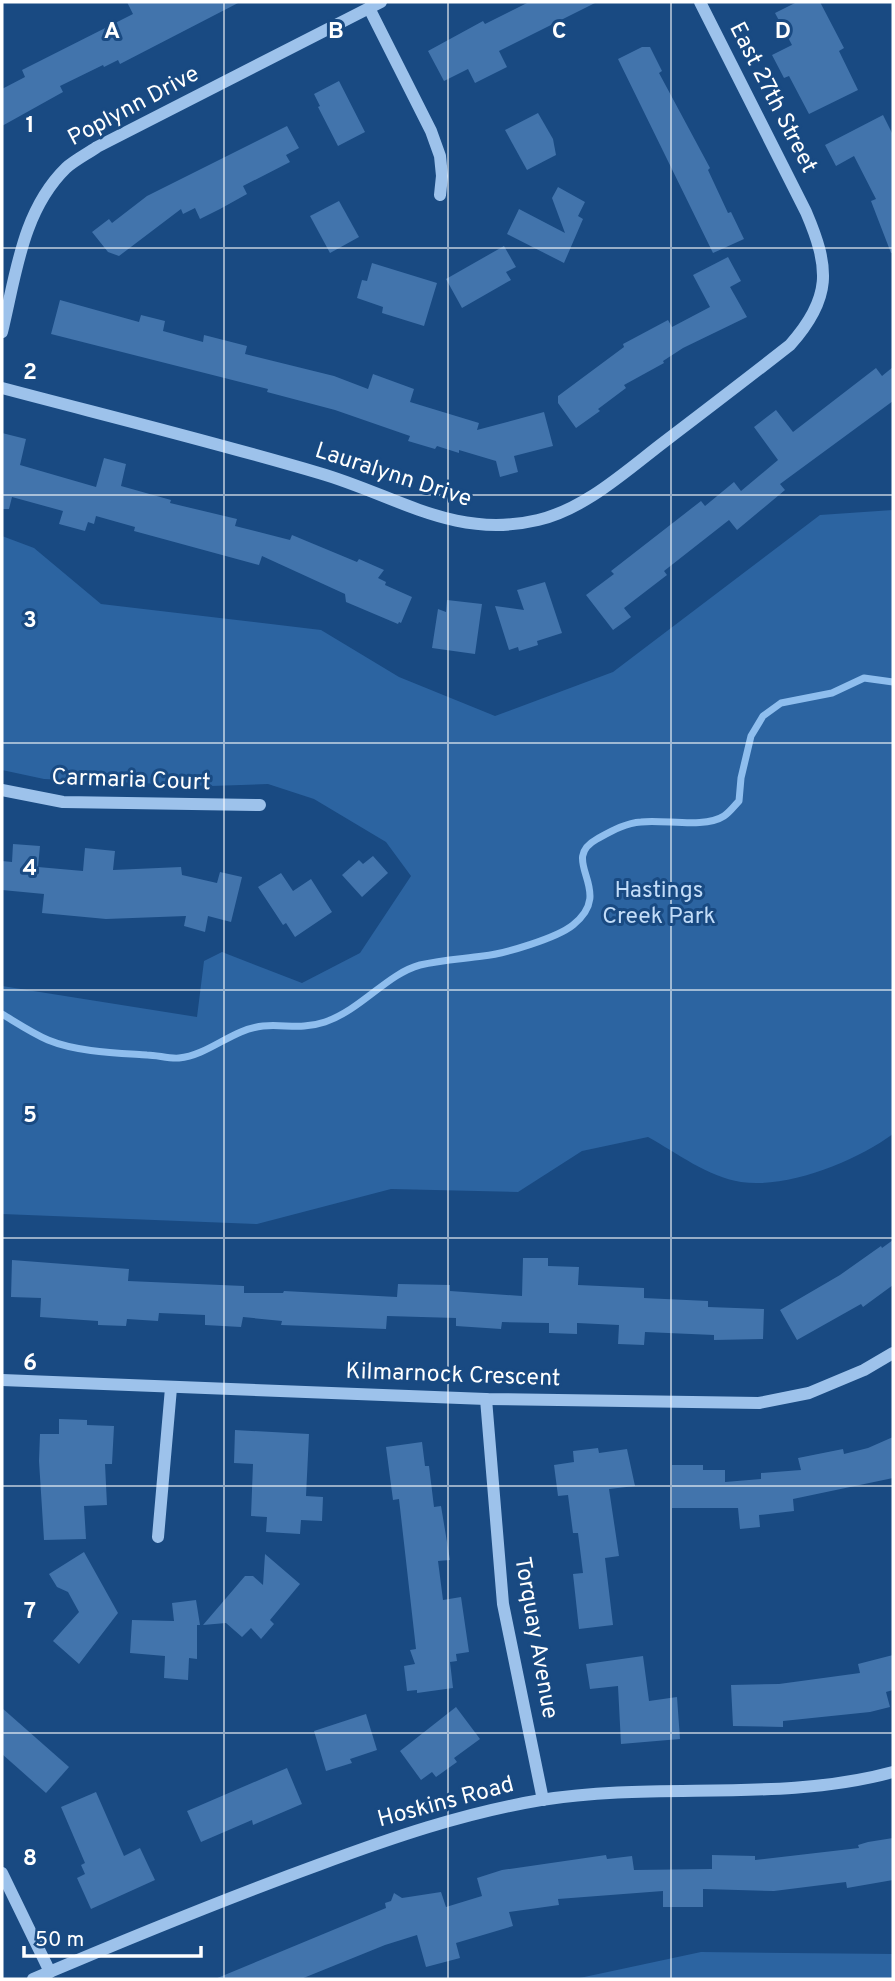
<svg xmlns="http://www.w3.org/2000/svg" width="895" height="1981" font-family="Overpass,sans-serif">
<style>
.green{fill:#2c64a1}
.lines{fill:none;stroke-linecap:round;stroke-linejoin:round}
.stream{stroke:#8fbeee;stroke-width:7}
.building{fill:#4274ac}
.minor{stroke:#9dc2eb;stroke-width:12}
.grid{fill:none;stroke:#fff;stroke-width:2;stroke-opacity:0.55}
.labels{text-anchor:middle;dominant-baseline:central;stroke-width:6;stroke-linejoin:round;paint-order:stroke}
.street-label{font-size:23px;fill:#fff;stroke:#194a82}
.park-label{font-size:23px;fill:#c2dcf8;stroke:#194a82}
.grid-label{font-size:23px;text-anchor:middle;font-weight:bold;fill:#fff;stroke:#194a82;stroke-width:6;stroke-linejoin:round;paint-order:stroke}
</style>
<rect width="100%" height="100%" fill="#194a82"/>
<g class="green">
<path d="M 893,510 L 893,1134 C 856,1161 788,1189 741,1182 C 708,1177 677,1153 648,1137 L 582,1151 L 518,1192 L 391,1189 L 257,1224 L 2,1214 L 2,986 L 197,1017 L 204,961 L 222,952 L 302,983 L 360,953 L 411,876 L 386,842 L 314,799 L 268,784 L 211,786 L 44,779 L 2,770 L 2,536 L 34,548 L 101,604 L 321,630 L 399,677 L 495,716 L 613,672 L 820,515 Z"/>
<polygon points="701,1952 893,1954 893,1979 575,1979"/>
</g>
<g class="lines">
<path class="stream" d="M 2,1014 C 17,1023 32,1033 48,1040 C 77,1052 117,1053 147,1055 C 157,1055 169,1059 179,1058 C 209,1055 232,1029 263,1026 C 285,1024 301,1030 325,1022 C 362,1009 387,974 420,965 C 441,960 461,959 483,956 C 504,954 557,938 573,925 C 617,890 557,861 597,839 C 610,832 625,823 641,822 C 664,819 704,829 724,816 C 730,812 735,805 739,801 L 741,778 L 751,736 L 763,716 L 781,703 L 832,693 L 864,678 L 893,682"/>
</g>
<g class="building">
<polygon points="127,2 240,2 120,64 118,60 104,67 103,65 60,86 63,92 2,126 2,89 25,77 22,70 133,14"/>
<polygon points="529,2 597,2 499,51 507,67 475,83 468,69 444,81 428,51 483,21 485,24"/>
<polygon points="797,2 820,2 844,48 839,51 858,90 809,114 789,76 784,78 772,55 792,45 775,13"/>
<polygon points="642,47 650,47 662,71 659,73 710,168 708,170 728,213 731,212 744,239 713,253 618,59"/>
<polygon points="339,81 365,132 338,146 318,107 320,106 314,94"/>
<polygon points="538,113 553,139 556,155 527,170 505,130"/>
<polygon points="883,115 893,135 893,253 891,253 871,201 876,199 854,156 836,166 825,145"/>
<polygon points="287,126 299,148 286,155 290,162 243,186 247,194 220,209 200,219 195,208 183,214 181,209 119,256 108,252 92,232 109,219 112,223 147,196"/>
<polygon points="558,187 585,202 578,216 583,219 564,263 507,234 519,209 565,233 552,198"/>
<polygon points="339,201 359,237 330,253 310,216"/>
<polygon points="504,246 516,267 506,272 511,280 462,308 446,279"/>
<polygon points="728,257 741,281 730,287 747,317 683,348 663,361 664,363 624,385 626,388 598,409 600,411 576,428 558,403 558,396 624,347 623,344 668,320 672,327 710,307 693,275"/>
<polygon points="372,263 437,283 424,326 382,313 383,307 357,298 362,280 367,281"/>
<polygon points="60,300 139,322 141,315 165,321 163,331 203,342 204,335 247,346 245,354 334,376 368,389 373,374 414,389 410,402 479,423 477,430 544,412 553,446 514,456 518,472 500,477 496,461 459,450 459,453 437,446 435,449 408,441 410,436 335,410 267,392 268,389 51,334"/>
<polygon points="893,367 893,401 780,484 785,490 737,530 729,520 664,571 667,575 624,608 631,617 613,630 586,595 614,574 611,571 701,501 705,506 734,482 741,491 778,460 754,427 776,410 793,432 876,368 882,376"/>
<polygon points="2,433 26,439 20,465 96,487 104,458 126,464 121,486 171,500 170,503 237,519 235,526 290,540 292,535 357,562 359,559 384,570 378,578 386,582 385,585 412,597 401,623 399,622 398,624 346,602 345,594 262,556 259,565 134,531 135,527 96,516 94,524 88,522 85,531 59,524 63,511 12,497 9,509 2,509"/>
<polygon points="545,582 562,633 537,641 538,645 519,651 518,647 509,650 495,606 524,610 517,590"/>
<polygon points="447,600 482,604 475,654 432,648 438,609 446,612"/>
<polygon points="13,844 40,846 38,867 83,871 85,848 115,851 113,870 181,867 182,875 217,883 220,872 242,877 231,922 208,916 205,932 184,926 186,916 106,919 42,913 44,894 2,890 2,861 12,862"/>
<polygon points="373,856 388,873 362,897 342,875 359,860 363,864"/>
<polygon points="281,873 293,891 311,879 332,912 295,937 286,923 283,925 258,887"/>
<polygon points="893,1240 893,1285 863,1307 861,1304 797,1340 780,1310 840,1275 881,1246 882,1248"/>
<polygon points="523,1258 548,1258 548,1266 579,1267 578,1285 644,1288 644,1298 708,1301 708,1307 764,1309 763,1339 714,1340 714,1335 645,1332 644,1345 618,1344 619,1325 577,1323 577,1334 549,1333 549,1323 502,1322 501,1329 456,1326 456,1318 387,1316 386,1329 281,1325 282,1321 243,1317 241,1327 205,1325 205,1315 159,1313 158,1321 127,1319 126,1326 98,1325 98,1321 40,1317 41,1298 11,1297 12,1260 129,1269 128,1281 244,1286 244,1293 283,1293 284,1291 397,1297 398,1284 450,1285 450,1291 522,1296"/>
<polygon points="59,1419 87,1420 87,1425 114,1426 112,1464 105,1464 107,1505 84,1506 86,1539 44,1540 39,1461 40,1434 59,1434"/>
<polygon points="235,1430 309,1434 306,1496 323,1497 322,1521 301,1520 300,1534 266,1532 267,1517 251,1516 253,1464 234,1463"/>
<polygon points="893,1437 893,1478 793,1499 794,1511 759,1515 760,1527 740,1529 738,1508 672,1508 672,1465 703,1465 703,1470 725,1470 725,1482 761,1479 761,1473 801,1470 798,1458 843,1449 844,1454 868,1448"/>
<polygon points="422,1442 425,1466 429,1466 434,1507 441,1506 450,1560 438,1561 443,1600 461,1597 469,1652 456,1654 457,1661 450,1662 453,1688 417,1693 417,1690 407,1691 404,1666 415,1664 410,1650 416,1649 399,1499 393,1500 386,1447"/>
<polygon points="598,1448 599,1453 627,1449 635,1486 609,1489 619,1556 605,1558 613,1625 579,1629 573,1574 583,1573 578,1533 573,1533 568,1495 558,1496 554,1465 574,1462 573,1451"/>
<polygon points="84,1552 118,1613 79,1664 53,1641 79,1612 68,1592 57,1587 49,1574"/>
<polygon points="265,1554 300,1584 270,1620 274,1624 261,1639 251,1628 242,1637 226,1623 203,1625 245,1576 253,1576 263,1585"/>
<polygon points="196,1600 200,1625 197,1625 197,1659 189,1658 188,1680 164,1678 165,1656 130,1653 132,1620 174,1621 172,1603"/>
<polygon points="893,1655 893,1690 886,1692 890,1707 870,1712 783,1721 783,1727 733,1726 731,1685 779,1684 860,1673 858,1664"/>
<polygon points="643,1656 649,1701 677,1697 680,1739 621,1744 618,1686 590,1689 586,1664"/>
<polygon points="456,1707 480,1739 454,1758 457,1762 436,1777 432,1772 421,1780 400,1751"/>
<polygon points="2,1708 69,1767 46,1793 2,1754"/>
<polygon points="366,1714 377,1750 350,1759 352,1763 326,1771 314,1731"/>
<polygon points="287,1768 302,1804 253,1825 252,1820 201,1842 187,1811"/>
<polygon points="96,1792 124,1856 140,1848 155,1880 91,1909 77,1878 85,1874 81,1865 85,1863 61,1807"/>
<polygon points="893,1838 893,1880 847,1888 846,1882 774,1891 703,1889 703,1907 663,1907 663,1891 558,1899 559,1905 509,1912 513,1926 456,1943 460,1958 426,1967 417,1935 385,1945 301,1979 215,1979 386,1908 385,1903 391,1901 394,1893 402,1898 441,1892 446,1907 482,1896 477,1878 502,1870 606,1855 607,1859 632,1856 634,1870 712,1869 712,1855 755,1856 755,1860 859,1848 858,1845 868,1842"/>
</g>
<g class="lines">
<g class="minor">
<polyline points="369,8 431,131 440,156 442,176 440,195"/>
<path d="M 2,332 C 16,275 22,211 66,168 C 75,160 87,154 97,147 L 381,2"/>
<path d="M 2,388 C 108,416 214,442 319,473 C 396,495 454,540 538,520 C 585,509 626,471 664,442 C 706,410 748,378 790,345 C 832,298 830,268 806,212 L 700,2"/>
<polyline points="2,790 63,802 260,805"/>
<polyline points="2,1380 486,1399 759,1403 809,1393 864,1370 893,1353"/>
<polyline points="486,1399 503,1604 543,1800"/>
<polyline points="158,1537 171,1388"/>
<polyline points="2,1873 50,1972"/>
<path d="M 33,1979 C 127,1939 222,1900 318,1865 C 391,1838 463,1813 541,1800 C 657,1781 779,1803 893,1772"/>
</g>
</g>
<path class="grid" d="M 224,2 L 224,1979M 448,2 L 448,1979M 671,2 L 671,1979M 2,248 L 893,248M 2,495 L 893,495M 2,743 L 893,743M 2,990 L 893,990M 2,1238 L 893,1238M 2,1486 L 893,1486M 2,1733 L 893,1733"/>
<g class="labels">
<g class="street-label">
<text transform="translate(772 98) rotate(63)">East 27th Street</text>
<text transform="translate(134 107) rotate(-28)">Poplynn Drive</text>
<text transform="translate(393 476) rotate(18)">Lauralynn Drive</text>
<text transform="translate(131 781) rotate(2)">Carmaria Court</text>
<text transform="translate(453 1376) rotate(2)">Kilmarnock Crescent</text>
<text transform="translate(535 1638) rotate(80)">Torquay Avenue</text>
<text transform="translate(446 1803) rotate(-15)">Hoskins Road</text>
</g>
<g class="park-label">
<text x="659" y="891">Hastings<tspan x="659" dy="26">Creek Park</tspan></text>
</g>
</g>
<g class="grid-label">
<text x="112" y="38">A</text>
<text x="336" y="38">B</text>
<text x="559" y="38">C</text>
<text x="783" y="38">D</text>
<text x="30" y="132">1</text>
<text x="30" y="379">2</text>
<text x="30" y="627">3</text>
<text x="30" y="875">4</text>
<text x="30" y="1122">5</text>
<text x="30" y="1370">6</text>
<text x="30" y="1618">7</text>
<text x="30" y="1865">8</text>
</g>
<rect width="895" height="1981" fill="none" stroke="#ffffff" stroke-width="7"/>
<path d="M24 1946v10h177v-10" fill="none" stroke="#ffffff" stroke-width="3.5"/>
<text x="35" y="1946" font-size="21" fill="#ffffff" stroke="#194a82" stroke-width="5" paint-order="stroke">50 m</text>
</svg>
